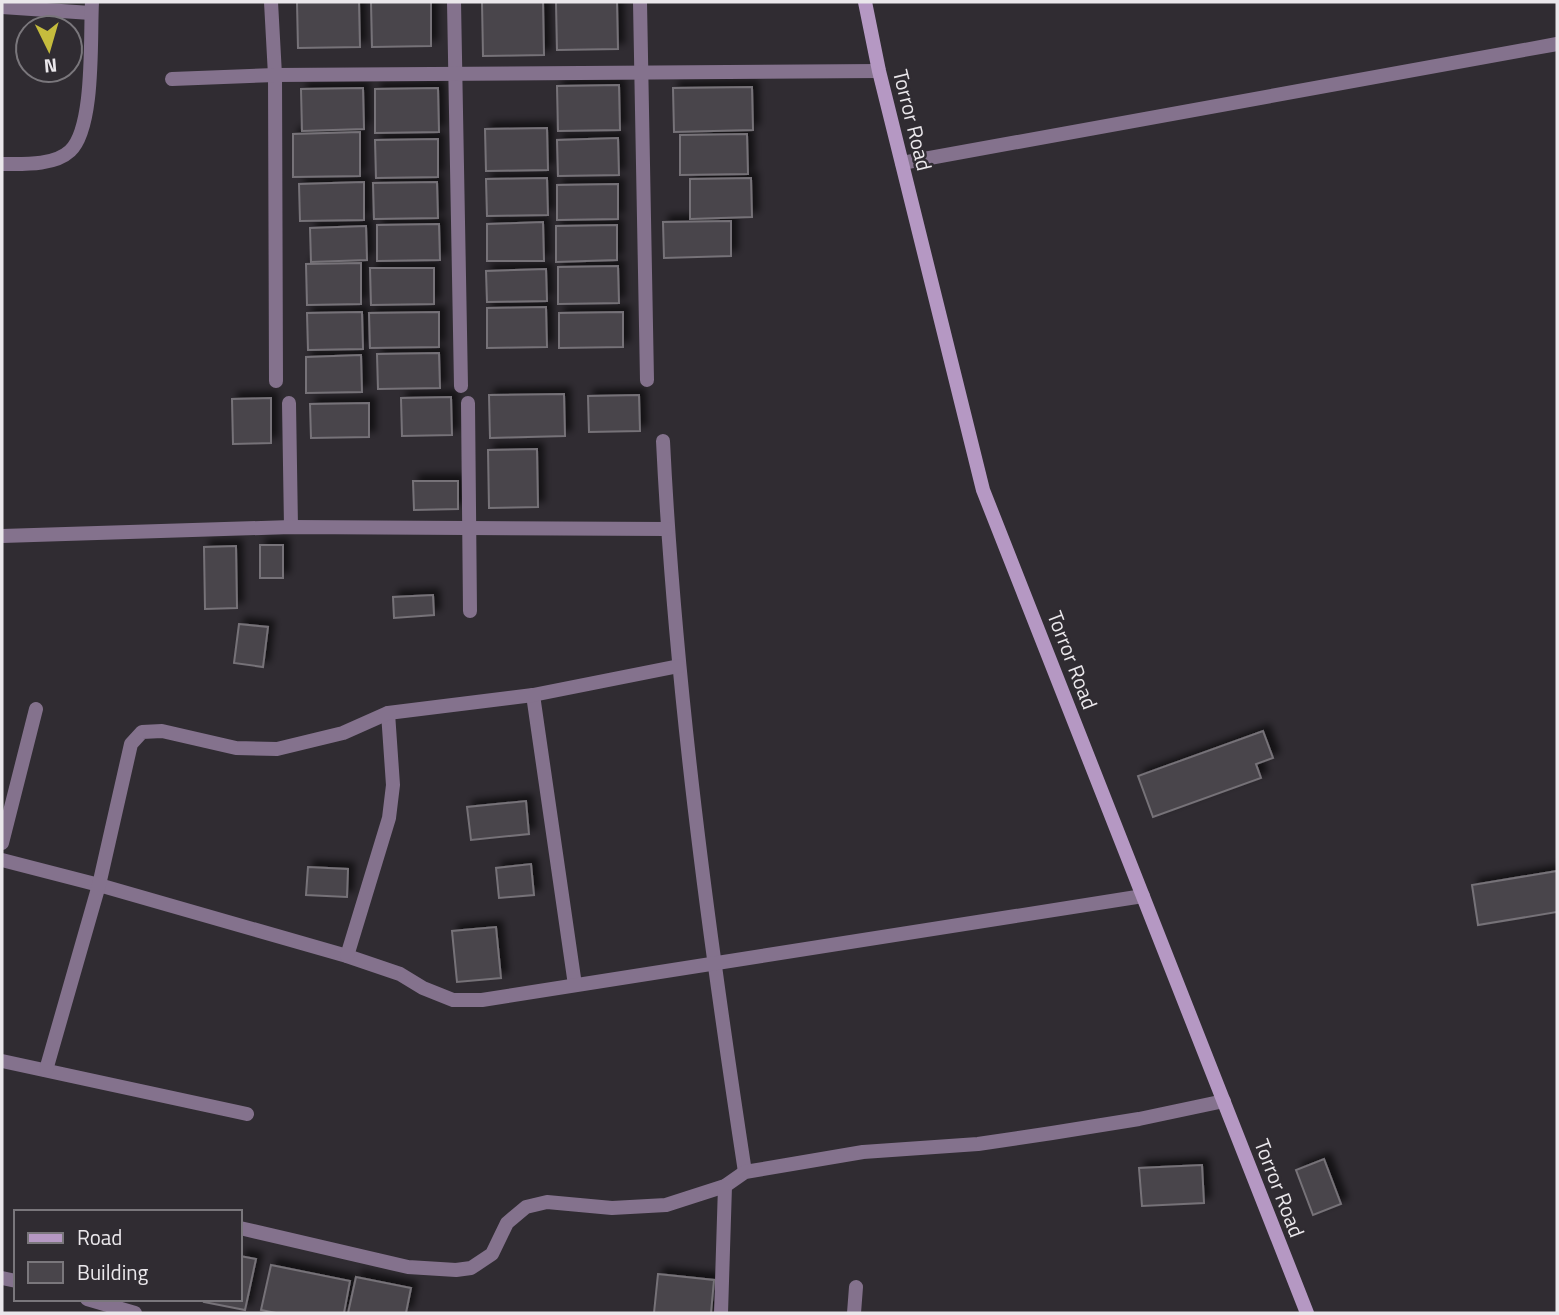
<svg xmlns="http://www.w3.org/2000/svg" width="1559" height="1315" font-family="'Titillium Web',sans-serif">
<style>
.building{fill:#49454b;stroke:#767278;stroke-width:2;filter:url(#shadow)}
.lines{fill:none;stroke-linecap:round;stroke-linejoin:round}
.street{stroke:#84728d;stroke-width:14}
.secondary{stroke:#b598c3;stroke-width:14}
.labels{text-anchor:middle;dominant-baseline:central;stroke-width:5;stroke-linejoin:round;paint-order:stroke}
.street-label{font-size:21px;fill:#eae7eb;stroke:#302c32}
</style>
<defs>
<filter id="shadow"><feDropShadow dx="6" dy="-6" stdDeviation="3.5" flood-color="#0009"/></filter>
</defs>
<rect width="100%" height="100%" fill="#302c32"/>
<g class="building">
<polygon points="297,2 359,2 360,47 298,48"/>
<polygon points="371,2 431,2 431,46 372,47"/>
<polygon points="482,2 543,2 544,55 483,56"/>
<polygon points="556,2 617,2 618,49 557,50"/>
<polygon points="619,85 620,130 558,131 557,86"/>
<polygon points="752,87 753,130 674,132 673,88"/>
<polygon points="363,88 364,129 302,131 301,89"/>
<polygon points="438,88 439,132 375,133 375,89"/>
<polygon points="547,128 548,170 486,171 485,129"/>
<polygon points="360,132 360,176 293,177 293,134"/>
<polygon points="747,134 748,174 680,175 680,135"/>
<polygon points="618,138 619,175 558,176 557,140"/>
<polygon points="438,139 438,177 376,178 375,140"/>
<polygon points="547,178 548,215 487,216 486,179"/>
<polygon points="751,178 752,217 690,219 690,179"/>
<polygon points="364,182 364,220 300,221 299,184"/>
<polygon points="437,182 438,218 374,219 373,183"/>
<polygon points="618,184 618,219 557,220 557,185"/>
<polygon points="731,221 731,256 664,258 663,222"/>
<polygon points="543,222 544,261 487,261 487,224"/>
<polygon points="439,224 440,260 377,261 377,225"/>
<polygon points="617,225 617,260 556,262 556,226"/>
<polygon points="366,226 367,260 311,262 310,228"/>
<polygon points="361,263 361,304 307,305 306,264"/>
<polygon points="618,266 619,303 558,304 558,267"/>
<polygon points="370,268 434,268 434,304 371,305"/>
<polygon points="546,269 547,301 487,302 486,271"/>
<polygon points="546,307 547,347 487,348 487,308"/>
<polygon points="362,312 363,349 308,350 307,313"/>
<polygon points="439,312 439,347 370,348 369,313"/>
<polygon points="623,312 623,347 559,348 559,313"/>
<polygon points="439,353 440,388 378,389 377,354"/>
<polygon points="361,355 362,392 306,393 306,357"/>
<polygon points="564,394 565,436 490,438 489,395"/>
<polygon points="639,395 640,431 589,432 588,396"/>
<polygon points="451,397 452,435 402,436 401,398"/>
<polygon points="271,398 271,443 233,444 232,399"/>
<polygon points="369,403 369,437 311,438 310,404"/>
<polygon points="537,449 538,507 489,508 488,450"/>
<polygon points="413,481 458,481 458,509 414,510"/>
<rect x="260" y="545" width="23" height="33"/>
<polygon points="236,546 237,608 205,609 204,547"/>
<polygon points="433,595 434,615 394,618 393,597"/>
<polygon points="239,624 268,627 263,667 234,663"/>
<polygon points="1263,731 1273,758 1256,764 1261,778 1153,817 1138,776"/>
<polygon points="526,801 529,834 471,840 467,807"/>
<polygon points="531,864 534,895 499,898 496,868"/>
<polygon points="308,867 348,869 347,897 306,895"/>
<polygon points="1557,871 1557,912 1478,925 1472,885"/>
<polygon points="496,927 501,978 457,982 452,931"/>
<polygon points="1324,1159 1341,1204 1313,1215 1296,1170"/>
<polygon points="1202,1165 1204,1203 1142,1206 1139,1168"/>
<polygon points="240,1256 256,1259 245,1310 204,1302 205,1299 240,1299"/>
<polygon points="271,1265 350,1281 344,1313 276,1313 261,1310"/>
<polygon points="658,1274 714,1280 711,1313 654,1313"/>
<polygon points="356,1277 411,1288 406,1313 348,1313"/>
</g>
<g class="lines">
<g class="street">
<polyline points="271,2 275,75 276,381"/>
<polyline points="454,2 461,386"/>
<polyline points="640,2 647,380"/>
<polyline points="2,7 91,13"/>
<polyline points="172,79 275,75 879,71"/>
<polyline points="902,163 1557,44"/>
<path d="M 2,164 C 22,164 54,166 70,151 C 95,128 90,36 92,2"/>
<polyline points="289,403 291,527"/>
<polyline points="468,403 470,611"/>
<path d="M 663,441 C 675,686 708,930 745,1172"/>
<polyline points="2,536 291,527 667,529"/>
<polyline points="533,695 575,985"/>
<polyline points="2,843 36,709"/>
<polyline points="2,860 99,885 347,956 400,974 423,988 453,1000 482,1000 1143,896"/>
<polyline points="347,956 389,818 393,785 388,713"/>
<polyline points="2,1061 247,1114"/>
<polyline points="46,1070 99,885 131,744 142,732 162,731 236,748 277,749 343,733 388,713 533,695 679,666"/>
<polyline points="240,1228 408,1267 456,1270 471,1268 492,1254 507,1223 526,1207 547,1202 612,1208 666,1205 725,1186 745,1172 863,1152 978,1144 1052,1133 1139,1119 1224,1101"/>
<polyline points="2,1278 16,1281"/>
<polyline points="87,1299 135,1313"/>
<polyline points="721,1313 725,1186"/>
<polyline points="854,1313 856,1287"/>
</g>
<polyline class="secondary" points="865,2 879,71 983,490 1307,1313"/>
</g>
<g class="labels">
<g class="street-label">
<text transform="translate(913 120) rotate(76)">Torror Road</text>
<text transform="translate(1073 660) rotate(69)">Torror Road</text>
<text transform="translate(1280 1188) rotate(69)">Torror Road</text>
</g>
</g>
<rect width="1559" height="1315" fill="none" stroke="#eae7eb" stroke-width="7"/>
<rect x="14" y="1210" width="228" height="91" fill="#302c32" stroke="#7a777c" stroke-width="2"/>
<rect x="28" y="1233" width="35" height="10" fill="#b598c3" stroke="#7a777c" stroke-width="2"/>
<text x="77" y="1245" font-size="21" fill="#eae7eb">Road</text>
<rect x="28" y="1262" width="35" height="21" fill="#49454b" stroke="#7a777c" stroke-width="2"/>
<text x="77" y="1280" font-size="21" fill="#eae7eb">Building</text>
<g transform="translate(49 49) rotate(175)"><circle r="33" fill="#302c32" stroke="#7a777c" stroke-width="2"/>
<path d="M0-5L12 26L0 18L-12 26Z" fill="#c5bc3d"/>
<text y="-10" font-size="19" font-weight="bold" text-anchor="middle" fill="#eae7eb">N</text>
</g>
</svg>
